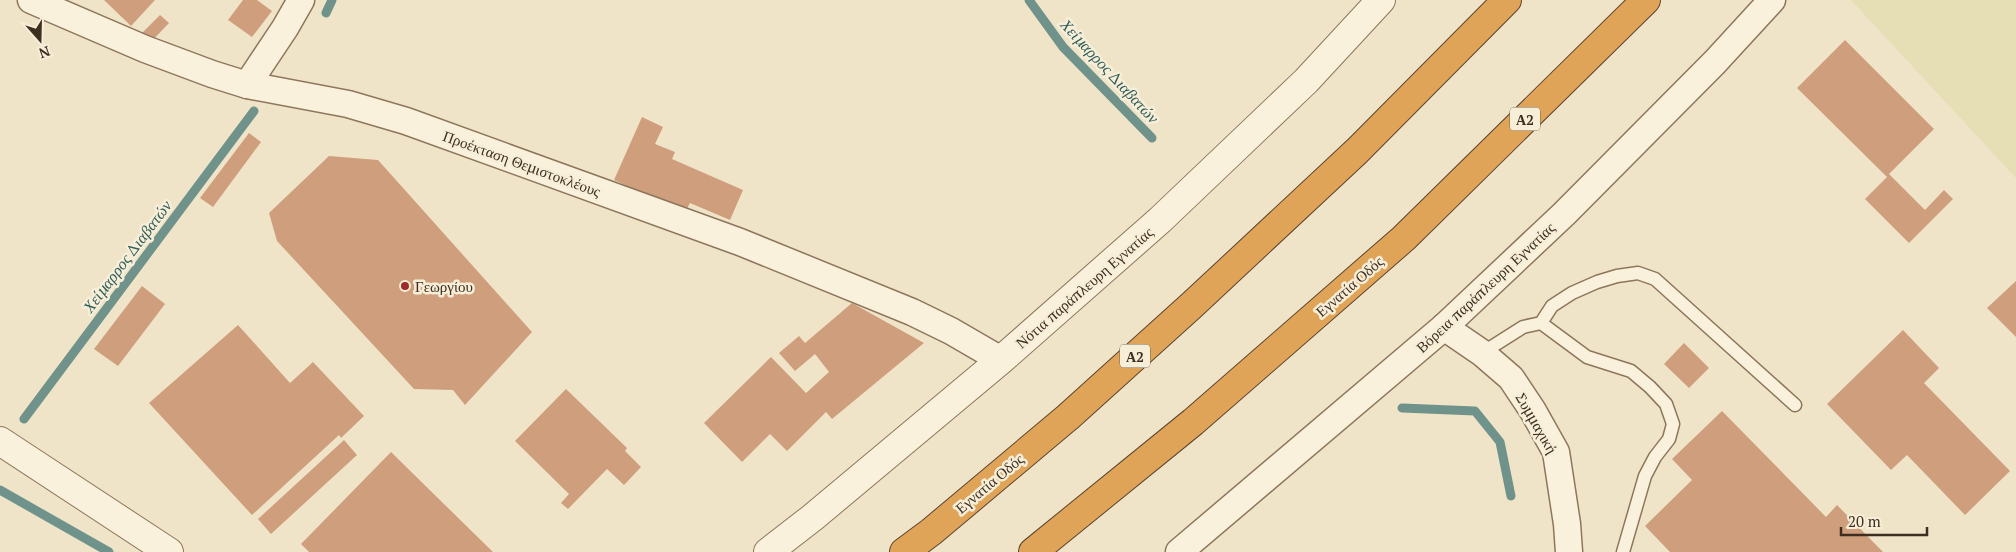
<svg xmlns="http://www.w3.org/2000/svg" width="2016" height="552" font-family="'PT Serif',serif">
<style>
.farmland{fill:#e6deb5}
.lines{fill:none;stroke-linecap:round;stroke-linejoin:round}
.stream{stroke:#6f938a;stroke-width:9}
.building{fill:#cf9f7d}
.service-casing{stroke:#8d765c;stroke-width:15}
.minor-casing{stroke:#8d765c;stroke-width:29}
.tertiary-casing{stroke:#8d765c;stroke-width:30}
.motorway-casing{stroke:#5b4430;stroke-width:30}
.service{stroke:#faf1dc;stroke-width:12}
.minor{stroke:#faf1dc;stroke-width:26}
.tertiary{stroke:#faf1dc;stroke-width:28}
.motorway{stroke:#e0a458;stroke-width:28}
.poi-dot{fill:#9e2a2b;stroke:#f7eed8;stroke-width:2}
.labels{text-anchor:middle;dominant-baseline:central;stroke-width:5;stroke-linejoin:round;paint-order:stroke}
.shield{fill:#f7eed8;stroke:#756857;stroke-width:1}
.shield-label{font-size:14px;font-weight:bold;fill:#3d2e20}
.street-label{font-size:15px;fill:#3d2e20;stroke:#f7eed8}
.poi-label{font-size:15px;fill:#3d2e20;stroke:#f7eed8;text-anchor:start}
.water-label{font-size:16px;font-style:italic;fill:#2f5d5a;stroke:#f7eed8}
</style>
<rect width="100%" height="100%" fill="#f0e4c8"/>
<polygon class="farmland" points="1851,0 2016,0 2016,178"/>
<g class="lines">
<g class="stream">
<polyline points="1029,0 1063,47 1152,138"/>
<polyline points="326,13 332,0"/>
<polyline points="1402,408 1475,411 1500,442 1511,496"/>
<polyline points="24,419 254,111"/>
<polyline points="0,490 109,552"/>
</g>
</g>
<g class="building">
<polygon points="104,0 155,0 131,26"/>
<polygon points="243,0 257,0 272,11 252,37 228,20"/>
<polygon points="160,15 169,23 149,44 140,35"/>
<polygon points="1845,40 1934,129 1889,174 1925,210 1944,190 1953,199 1909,243 1865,199 1887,177 1797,88"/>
<polygon points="642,117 663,127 655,144 675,152 672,159 743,190 730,220 690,203 685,212 614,180"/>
<polygon points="249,133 261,142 213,207 200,198"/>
<polygon points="329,156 378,160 532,332 465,405 453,390 414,389 277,241 269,213"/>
<polygon points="2016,281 2016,337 1987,308"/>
<polygon points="142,286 165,304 118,366 94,349"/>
<polygon points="852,303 924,343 832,419 826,412 787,451 770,434 742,462 704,423 771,357 806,393 829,372 815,354 795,371 779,353 799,336 805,343"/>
<polygon points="238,325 290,383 313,362 364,416 341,438 339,435 252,515 149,403"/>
<polygon points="1903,330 1939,368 1924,383 2010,471 1965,515 1907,455 1891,470 1827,404"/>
<polygon points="1684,343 1709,368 1689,388 1664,364"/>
<polygon points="566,389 627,448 625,451 641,467 624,485 607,469 568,509 561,503 569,494 515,441"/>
<polygon points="1722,411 1826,517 1837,505 1883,552 1670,552 1645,526 1692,480 1672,459"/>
<polygon points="344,440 357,455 271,534 258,519"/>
<polygon points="391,452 446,506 493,552 309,552 301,544"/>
</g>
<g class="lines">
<g class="service-casing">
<g id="service">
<polyline points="1541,323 1587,357 1631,371 1650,387 1666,404 1673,424 1669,439 1655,457 1645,476 1623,552"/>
<polyline points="1482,353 1523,327 1541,323 1552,306 1572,293 1597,282 1617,276 1638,273 1655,279 1795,405"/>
</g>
</g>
<g class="minor-casing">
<g id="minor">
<polyline points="31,0 145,49 212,74 247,85 348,104 406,121 740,242 912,312 951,331 1001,360"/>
<polyline points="247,85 285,28 301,0"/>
<polyline points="1444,327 1482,353 1511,378 1533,411 1556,452 1567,524 1569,552"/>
<polyline points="1179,552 1444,327 1564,214 1715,62 1772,0"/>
</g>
</g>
<g class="tertiary-casing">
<g id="tertiary">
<polyline points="0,441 169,552"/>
<polyline points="768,552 812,518 1001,360 1160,220 1306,81 1381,0"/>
</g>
</g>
<g class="motorway-casing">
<g id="motorway">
<polyline points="904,552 931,532 1068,417 1192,305 1357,151 1507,0"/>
<polyline points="1033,552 1193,422 1404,238 1646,0"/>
</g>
</g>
<use href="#service" class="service"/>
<use href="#minor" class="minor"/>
<use href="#tertiary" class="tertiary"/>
<use href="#motorway" class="motorway"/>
</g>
<circle class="poi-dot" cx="405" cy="286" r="5"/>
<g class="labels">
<g class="shield">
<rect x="1510" y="107.5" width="30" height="23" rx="4"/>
<rect x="1120" y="344.5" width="30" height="23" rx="4"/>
</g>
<g class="shield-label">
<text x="1525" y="119">Α2</text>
<text x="1135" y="356">Α2</text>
</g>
<g class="street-label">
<text transform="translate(522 163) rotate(20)">Προέκταση Θεμιστοκλέους</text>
<text transform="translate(1349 286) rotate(-41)">Εγνατία Οδός</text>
<text transform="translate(1084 287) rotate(-41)">Νότια παράπλευρη Εγνατίας</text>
<text transform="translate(1485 287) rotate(-43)">Βόρεια παράπλευρη Εγνατίας</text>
<text transform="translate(1537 423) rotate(60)">Συμμαχική</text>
<text transform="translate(989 483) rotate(-40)">Εγνατία Οδός</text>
</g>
<g class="poi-label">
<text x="415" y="286">Γεωργίου</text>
</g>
<g class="water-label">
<text transform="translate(1110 71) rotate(47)">Χείμαρρος Διαβατών</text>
<text transform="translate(127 256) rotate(-53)">Χείμαρρος Διαβατών</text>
</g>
</g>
<g transform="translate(40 40) rotate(160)" stroke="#f7eed8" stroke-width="4" paint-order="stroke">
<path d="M0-4L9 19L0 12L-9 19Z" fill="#3d2e20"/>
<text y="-8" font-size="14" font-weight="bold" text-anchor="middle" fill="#3d2e20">N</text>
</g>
<path d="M1841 527v8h86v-8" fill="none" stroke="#3d2e20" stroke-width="2.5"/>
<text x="1848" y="527" font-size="15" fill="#3d2e20" stroke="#f7eed8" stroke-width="4" paint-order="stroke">20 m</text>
</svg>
